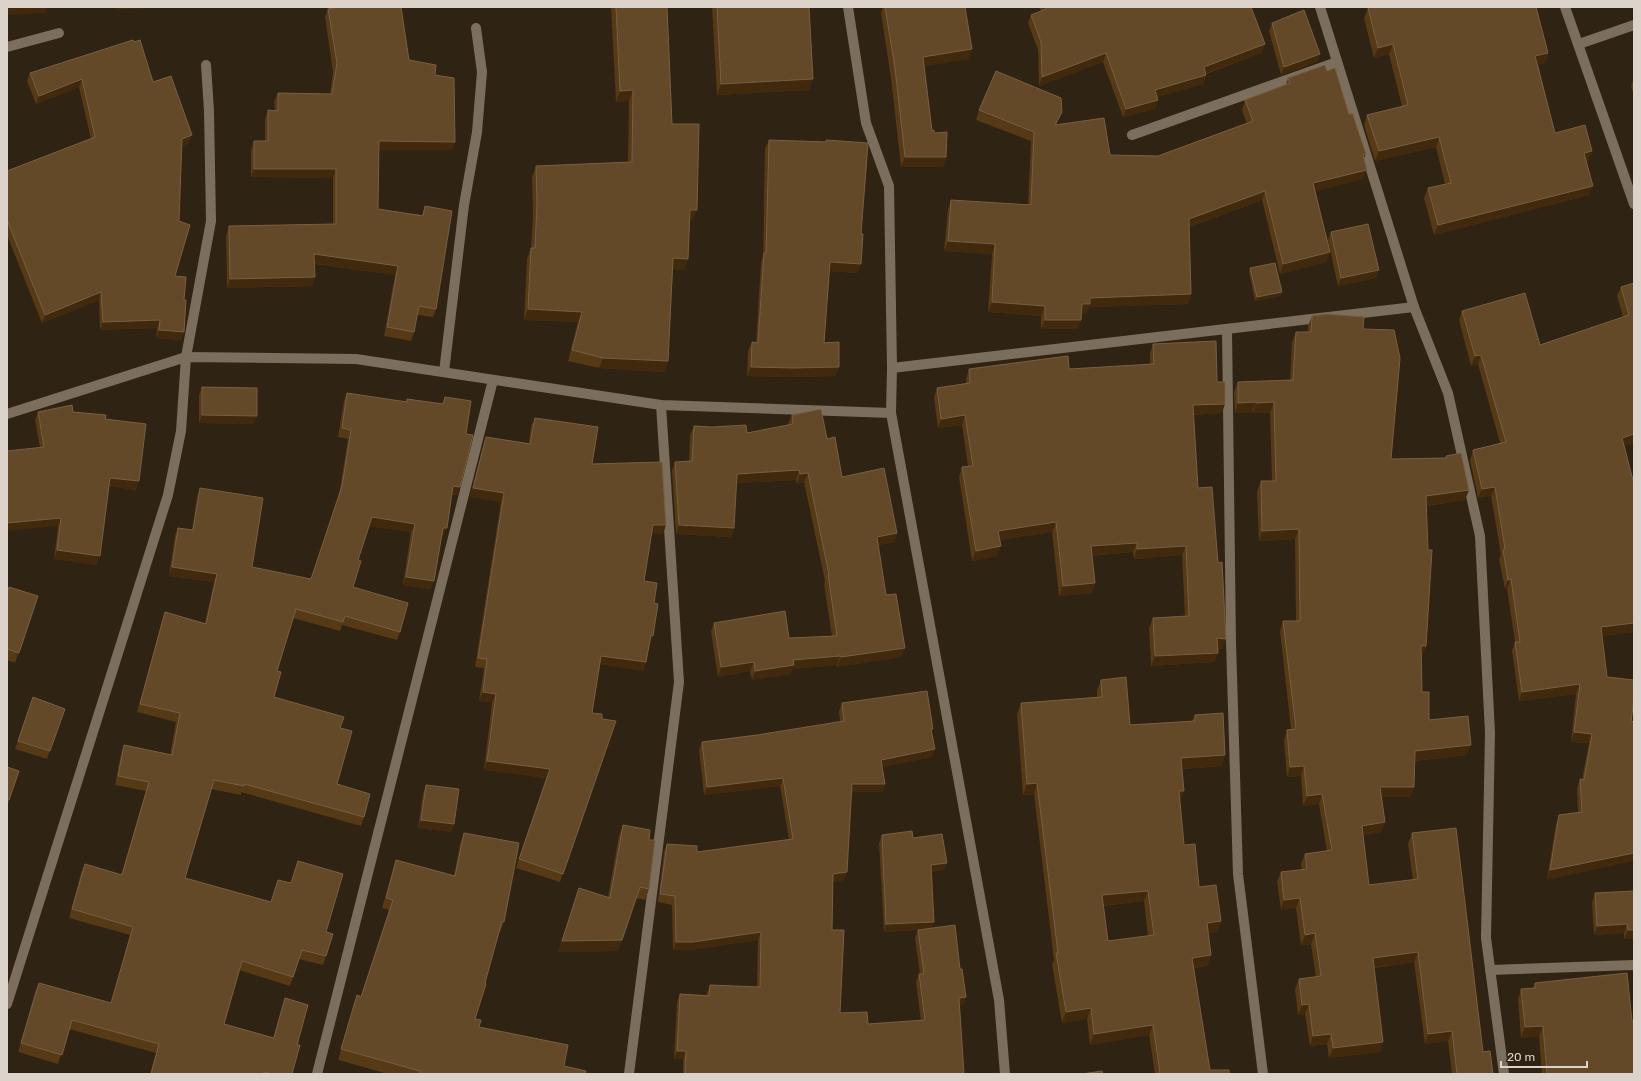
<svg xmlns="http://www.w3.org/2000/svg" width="1641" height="1081" font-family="Rubik,sans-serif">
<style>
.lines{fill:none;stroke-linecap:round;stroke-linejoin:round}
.minor{stroke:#7c6e5c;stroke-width:10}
.wall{fill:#563915;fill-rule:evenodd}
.shaded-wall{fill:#40290c}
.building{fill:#644928;stroke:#775f42;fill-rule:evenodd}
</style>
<rect width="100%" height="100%" fill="#2f2313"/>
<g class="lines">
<g class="minor">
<polyline points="848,7 866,123 889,186 892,368 891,413 999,1000 1005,1074"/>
<polyline points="1320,7 1414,307 1448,393 1480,536 1490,733 1486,938 1504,1074"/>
<polyline points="1565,7 1634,204"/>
<polyline points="1579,44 1634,25"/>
<polyline points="7,47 59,33"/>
<polyline points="1132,135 1337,62"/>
<polyline points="1227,329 1231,642 1238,874 1263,1074"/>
<polyline points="892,368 1414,307"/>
<polyline points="444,372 464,205 477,132 482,72 476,28"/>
<polyline points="7,414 186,357 356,359 661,405 891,413"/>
<polyline points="1490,970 1634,965"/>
<polyline points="7,1004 168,495 181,431 186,357 211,221 209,111 206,65"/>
<polyline points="317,1074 493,380"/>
<polyline points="629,1074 679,682 661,405"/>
</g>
</g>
<g class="wall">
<polygon points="611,7 667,7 672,124 693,220 690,220 688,259 684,270 673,269 668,361 664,372 599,368 568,361 578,322 524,320 527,259 531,248 533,215 532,177 536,166 628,162 629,101 616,102"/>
<polygon points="712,7 809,7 813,79 809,90 717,95"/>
<polygon points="883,7 965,7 972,49 968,59 924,66 932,131 934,133 946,157 943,167 901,167 891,78 881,13"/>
<polygon points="1039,7 1251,7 1265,44 1261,53 1206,74 1206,75 1203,84 1157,97 1158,100 1155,109 1123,117 1103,62 1039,86 1038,50 1028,23 1031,15 1041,11"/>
<polygon points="1368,8 1548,53 1545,63 1538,64 1555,133 1589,161 1586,161 1589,195 1434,235 1424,198 1428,188 1445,184 1436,147 1375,161 1364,125 1367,115 1402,106 1389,54 1374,58 1364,18"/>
<polygon points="328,9 409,60 435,75 455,142 451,150 379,150 378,209 422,215 425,206 436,309 433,317 417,315 414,332 411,341 384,336 395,275 315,264 312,286 227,288 226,235 229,226 333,224 333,178 251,177 251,150 254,141 265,141 265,119 268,110 275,110 274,102 278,93 330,94 333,72 325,17"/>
<polygon points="1272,23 1320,54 1317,62 1281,75 1269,31"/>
<polygon points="1327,71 1349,114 1366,154 1364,159 1363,179 1315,191 1327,262 1280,274 1262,200 1189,227 1191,294 1188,304 1089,307 1086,314 1082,314 1081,320 1078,329 1041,329 1041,316 988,312 992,254 944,251 948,209 951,200 1028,205 1031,141 976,120 979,110 1062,112 1056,125 1110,155 1158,156 1247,124 1242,110 1245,100 1286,85 1288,78"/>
<polygon points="30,73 153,82 189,143 182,146 175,276 184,300 184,332 181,340 156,338 157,328 100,330 99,300 42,323 7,235 7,171 91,139 79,87 36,104 27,81"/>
<polygon points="1634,77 1634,96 1631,86"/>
<polygon points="769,140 826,142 826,140 858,273 829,271 824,343 836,376 790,377 747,376 748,351 752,342 756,343 761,262 763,256 765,149"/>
<polygon points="1331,232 1376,278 1338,286 1328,240"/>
<polygon points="1250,268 1282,292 1280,296 1255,301 1249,272"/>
<polygon points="1634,283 1624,446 1634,632 1602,636 1607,677 1631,722 1547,880 1556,824 1559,815 1578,812 1577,788 1580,779 1582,779 1589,743 1571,742 1576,694 1519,701 1512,651 1515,642 1507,589 1505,589 1499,559 1501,555 1491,496 1478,498 1470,460 1473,450 1500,443 1478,364 1471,366 1459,320 1462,311 1540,345 1623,317 1617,296 1621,287"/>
<polygon points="1312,316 1363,329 1391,459 1446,458 1446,456 1465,500 1426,506 1426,646 1422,656 1421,656 1422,692 1429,720 1467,755 1415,761 1414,787 1410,797 1381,797 1385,822 1381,832 1363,835 1369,885 1413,880 1408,844 1412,833 1483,1052 1493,1074 1452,1074 1448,1041 1425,1044 1414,962 1374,968 1383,1042 1380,1052 1329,1058 1327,1044 1310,1046 1305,1014 1298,1015 1295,989 1299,979 1316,977 1311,944 1301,945 1296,908 1281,910 1277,882 1281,872 1302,870 1301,864 1305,854 1327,851 1319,804 1303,806 1301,776 1287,777 1284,740 1287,730 1291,729 1280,631 1283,621 1296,621 1295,539 1259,541 1257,492 1261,481 1272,481 1270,413 1253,413 1252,412 1235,413 1234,392 1238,382 1290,380 1292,342 1296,332 1308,332 1308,326"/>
<polygon points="1153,344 1217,382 1222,413 1193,415 1198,488 1218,563 1226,639 1222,649 1218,648 1218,653 1214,662 1151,666 1149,628 1153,618 1185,616 1182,555 1134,559 1133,552 1092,556 1095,583 1092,593 1059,596 1052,532 1000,540 997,556 972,561 959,477 962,467 968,466 962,425 938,428 934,398 937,388 966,383 966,379 969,369 1069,369 1150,364 1150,353"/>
<polygon points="202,387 257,416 254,424 199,423 199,395"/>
<polygon points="347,393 406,402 407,399 442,404 445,397 466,434 457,495 452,495 443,537 442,537 431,589 403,585 411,532 369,526 358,560 353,587 400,632 397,640 342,625 340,631 293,618 277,671 274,697 340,728 337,784 364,817 361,826 241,792 241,795 211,789 185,878 271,902 278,880 291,883 298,861 326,932 326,956 323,965 299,959 290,986 239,970 224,1024 273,1038 282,1007 285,998 297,1045 292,1074 150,1074 156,1053 69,1029 58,1064 18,1052 35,992 39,983 111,1003 130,935 69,918 81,873 85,864 121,875 146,791 115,785 121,754 124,745 170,755 176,722 137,712 162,621 165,612 205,623 214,582 169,576 175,536 178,528 192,530 197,497 200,488 252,567 311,579 339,495 348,439 338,437 344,401"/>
<polygon points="38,412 73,412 105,419 136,490 109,486 97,565 54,559 58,526 40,448 35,420"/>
<polygon points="792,415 827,439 842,477 897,533 894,542 878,545 886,595 905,648 901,657 837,667 837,665 792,669 790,674 752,680 750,671 718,677 711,632 714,623 789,638 832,636 824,584 825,581 804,482 797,484 796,480 736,483 734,528 731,537 676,534 672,471 675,462 689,461 690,435 694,426 747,433 788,425 788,424"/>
<polygon points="535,418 592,464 663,534 651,533 644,581 654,603 653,636 650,644 649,644 646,662 643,671 600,664 592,713 602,719 616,721 560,882 516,868 546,778 484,770 492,702 479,701 484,668 475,667 501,502 470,497 483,446 486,437 529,443 531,426"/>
<polygon points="7,592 38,596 15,663 7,660"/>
<path d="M 1101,680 L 1130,725 L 1192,721 L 1195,715 L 1222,766 L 1182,769 L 1180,801 L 1184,845 L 1199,887 L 1221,921 L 1217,932 L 1208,933 L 1211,955 L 1207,966 L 1194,968 L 1210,1070 L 1155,1074 L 1149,1035 L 1090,1045 L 1087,1019 L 1062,1023 L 1052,964 L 1054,960 L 1034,794 L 1023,795 L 1017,714 L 1021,703 L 1097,697 L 1097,690 ZM 1144,901 L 1148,936 L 1108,941 L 1103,906 Z"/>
<polygon points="33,697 65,709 47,759 15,749"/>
<polygon points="842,703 932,733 932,757 882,767 885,784 882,792 851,792 844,880 832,882 832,930 840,1013 868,1024 921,1021 916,982 919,974 920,974 915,938 918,930 884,932 879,843 882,835 913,838 947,863 944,870 931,872 932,928 960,969 966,997 963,1005 959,1005 964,1074 683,1074 683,1059 674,1059 677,1002 680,994 707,995 707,993 710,985 757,987 758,940 690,950 673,950 672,905 658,902 664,852 667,844 697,852 789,839 780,786 704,795 699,750 702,742 757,735 840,722 839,711"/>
<polygon points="7,767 19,771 7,807"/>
<polygon points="426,785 454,824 451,832 418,828 423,793"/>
<polygon points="623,825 649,840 649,889 645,900 636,898 618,951 558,952 579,888 608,897 619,836"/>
<polygon points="464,833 504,922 500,932 499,932 475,1019 479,1027 564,1066 585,1074 388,1074 338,1060 353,1006 357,995 361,996 389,910 382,908 393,870 396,860 454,876 460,844"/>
<polygon points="1634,891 1634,939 1624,939 1624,933 1594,935 1592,903 1595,893"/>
<polygon points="1535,983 1632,1021 1634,1074 1542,1074 1539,1036 1521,1038 1518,1000 1521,989 1533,988"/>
</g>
<g class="shaded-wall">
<polygon points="7,7 47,7 45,13 7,15"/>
<polygon points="117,7 172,7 116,10"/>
<polygon points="1265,44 1261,53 1201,75 1204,67"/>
<polygon points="1393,44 1389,54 1374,58 1378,48"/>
<polygon points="972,49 968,59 920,67 923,57"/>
<polygon points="1106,53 1103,62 1039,86 1042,77"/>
<polygon points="1548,53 1545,63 1532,66 1535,56"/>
<polygon points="1320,54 1317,62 1281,75 1284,67"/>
<polygon points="1206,75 1203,84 1152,99 1155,90"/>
<polygon points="82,79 79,87 36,104 39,96"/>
<polygon points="813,79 809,90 717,95 721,84"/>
<polygon points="633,90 629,101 616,102 620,91"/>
<polygon points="1158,100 1155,109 1123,117 1126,109"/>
<polygon points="192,135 189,143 179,147 182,139"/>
<polygon points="1439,137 1436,147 1375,161 1379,151"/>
<polygon points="379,141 455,142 451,150 376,150"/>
<polygon points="1592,151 1589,161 1580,163 1584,153"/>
<polygon points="905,157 946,157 943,167 901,167"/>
<polygon points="254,169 336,169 333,178 251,177"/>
<polygon points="1367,170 1363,179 1310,193 1313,183"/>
<polygon points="1593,186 1589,195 1434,235 1438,225"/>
<polygon points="1265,191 1262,200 1185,228 1189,219"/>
<polygon points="690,210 697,210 693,220 686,220"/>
<polygon points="948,241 995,244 992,254 944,251"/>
<polygon points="1330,252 1327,262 1280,274 1283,264"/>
<polygon points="314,254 398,266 395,275 311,263"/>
<polygon points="673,258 688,259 684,270 669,269"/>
<polygon points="830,262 861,264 858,273 826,271"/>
<polygon points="1379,270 1376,278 1338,286 1341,278"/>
<polygon points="315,277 312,286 227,288 230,279"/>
<polygon points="101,292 99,300 42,323 45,315"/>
<polygon points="1282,292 1280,296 1255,301 1257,297"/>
<polygon points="1191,294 1188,304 1089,307 1086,314 1078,314 1082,304 1090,298"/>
<polygon points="992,302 1045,306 1041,316 988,312"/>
<polygon points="528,309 582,312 578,322 524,320"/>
<polygon points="160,320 157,328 100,330 103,322"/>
<polygon points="1045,320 1081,320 1078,329 1041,329"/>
<polygon points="159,330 184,332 181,340 156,338"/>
<polygon points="1481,355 1478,364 1471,366 1475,356"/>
<polygon points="603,358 668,361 664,372 599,368"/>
<polygon points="751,367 839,367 836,376 790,377 747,376"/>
<polygon points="1256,402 1252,412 1235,413 1238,403"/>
<polygon points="1274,402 1270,413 1253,413 1256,403"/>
<polygon points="1225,404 1222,413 1189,415 1193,405"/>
<polygon points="202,415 257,416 254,424 199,423"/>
<polygon points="965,415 962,425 938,428 941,419"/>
<polygon points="1634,434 1634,443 1619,448 1622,438"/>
<polygon points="799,470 796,480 733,483 737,474"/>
<polygon points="808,473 804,482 797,484 800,474"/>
<polygon points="110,478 139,481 136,490 107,486"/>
<polygon points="453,486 460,487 457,495 450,494"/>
<polygon points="1495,487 1491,496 1478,498 1482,489"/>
<polygon points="473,488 504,493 501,502 470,497"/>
<polygon points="1469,490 1465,500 1422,506 1426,496"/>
<polygon points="372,517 415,524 411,532 368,526"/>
<polygon points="61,518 58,526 7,531 7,523"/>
<polygon points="1056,522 1052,532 995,541 998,531"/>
<polygon points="653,525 666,525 663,534 650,533"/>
<polygon points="679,525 734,528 731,537 676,534"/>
<polygon points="443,528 447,528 443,537 440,537"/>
<polygon points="1299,529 1295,539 1259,541 1262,531"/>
<polygon points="897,533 894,542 873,546 877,537"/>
<polygon points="1137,543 1133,552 1088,556 1091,546"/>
<polygon points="1001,546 997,556 972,561 976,551"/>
<polygon points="1186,546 1182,555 1134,559 1137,549"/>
<polygon points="57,550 100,556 97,565 54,559"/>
<polygon points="172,567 217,574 214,582 169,576"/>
<polygon points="406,577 434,581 431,589 403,585"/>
<polygon points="1511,579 1507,589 1505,589 1508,580"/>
<polygon points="1095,583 1092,593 1059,596 1063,586"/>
<polygon points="1634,623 1634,632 1598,637 1601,627"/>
<polygon points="651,635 653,636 650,644 647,644"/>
<polygon points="1217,638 1226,639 1222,649 1214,648"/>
<polygon points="1421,646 1426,646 1422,656 1417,656"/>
<polygon points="905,648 901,657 837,667 841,657"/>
<polygon points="1218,653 1214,662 1151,666 1155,656"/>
<polygon points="601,656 646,662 643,671 598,664"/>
<polygon points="840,656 837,665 792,669 790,674 752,680 755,671 793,660"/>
<polygon points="754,662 750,671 718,677 721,667"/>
<polygon points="1580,684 1576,694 1519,701 1522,692"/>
<polygon points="483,692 496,694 492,702 479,701"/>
<polygon points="1574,732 1592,734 1589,743 1571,742"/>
<polygon points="1471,745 1467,755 1412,761 1415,751"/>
<polygon points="935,749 932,757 878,768 881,760"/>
<polygon points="1225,755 1222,766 1178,769 1181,758"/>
<polygon points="487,761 550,769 546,778 484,770"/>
<polygon points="1304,766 1301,776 1287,777 1290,767"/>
<polygon points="783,778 780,786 704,795 707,787"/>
<polygon points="1037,783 1034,794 1023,795 1027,784"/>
<polygon points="852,784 885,784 882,792 849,792"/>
<polygon points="1380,787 1414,787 1410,797 1376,797"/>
<polygon points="1179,791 1184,791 1180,801"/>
<polygon points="1322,794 1319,804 1303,806 1307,796"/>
<polygon points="421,820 454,824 451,832 418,828"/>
<polygon points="1385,822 1381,832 1358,836 1362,826"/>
<polygon points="1634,853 1634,861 1547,880 1550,870"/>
<polygon points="947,863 944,870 928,873 931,865"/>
<polygon points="847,872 844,880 830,882 833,874"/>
<polygon points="1148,891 1144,901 1098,906 1102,895"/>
<polygon points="1300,898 1296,908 1281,910 1284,900"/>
<polygon points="1221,921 1217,932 1203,934 1207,923"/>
<polygon points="934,922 931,929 884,932 886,924"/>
<polygon points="1627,924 1624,933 1594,935 1597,926"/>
<polygon points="1628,930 1634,930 1634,939 1624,939"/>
<polygon points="761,932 758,940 690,950 673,950 676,942"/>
<polygon points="1315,933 1311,944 1301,945 1305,935"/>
<polygon points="622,940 618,951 558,952 562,941"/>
<polygon points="1418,952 1414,962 1369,968 1373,958"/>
<polygon points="1211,955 1207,966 1189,968 1192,958"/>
<polygon points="966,997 963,1005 956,1006 959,998"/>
<polygon points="1309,1004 1305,1014 1298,1015 1302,1005"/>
<polygon points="1091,1008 1087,1019 1062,1023 1066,1012"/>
<polygon points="1153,1025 1149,1035 1090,1045 1094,1034"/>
<polygon points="1543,1026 1539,1036 1521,1038 1525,1027"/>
<polygon points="1452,1031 1448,1041 1425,1044 1428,1034"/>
<polygon points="1331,1034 1327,1044 1310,1046 1313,1036"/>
<polygon points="1383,1042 1380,1052 1329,1058 1333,1048"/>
<polygon points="677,1051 686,1051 683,1059 674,1059"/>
</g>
<g class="building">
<polygon points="340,7 401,7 409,60 436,65 435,75 454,78 455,142 379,141 378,209 423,216 425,206 452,211 436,309 419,306 414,332 387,327 398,266 314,254 315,277 230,279 229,226 336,224 336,169 254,169 254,141 268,141 268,110 278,111 278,93 332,94 337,63 328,9"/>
<polygon points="616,7 667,7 672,124 699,124 697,210 690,210 688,259 673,258 668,361 603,358 572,350 582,312 528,309 531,248 535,248 537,204 536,166 632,162 633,90 620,91"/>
<polygon points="717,7 809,7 813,79 721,84"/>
<polygon points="885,7 965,7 972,49 923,57 932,131 934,130 934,133 947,132 946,157 905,157 895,68"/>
<polygon points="1046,7 1251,7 1265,44 1204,67 1206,75 1155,90 1158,100 1126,109 1106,53 1042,77 1041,42 1031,15 1046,9"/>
<polygon points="1374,7 1536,7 1548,53 1535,56 1555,133 1585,125 1592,151 1584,153 1593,186 1438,225 1428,188 1451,183 1439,137 1379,151 1367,115 1408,105 1393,44 1378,48 1368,8"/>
<polygon points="1304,10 1320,54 1284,67 1272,23"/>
<polygon points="133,40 134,42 140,40 153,82 171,76 192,135 182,139 179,221 190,225 175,276 186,277 184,300 186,300 184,332 159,330 160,320 103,322 101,292 45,315 7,220 7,171 95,137 82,79 39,96 30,73"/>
<polygon points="1325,65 1327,71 1335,68 1349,114 1353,114 1354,118 1366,154 1363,155 1367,170 1313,183 1330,252 1283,264 1265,191 1189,219 1191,294 1090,298 1090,304 1082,304 1081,320 1045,320 1045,306 992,302 995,244 948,241 951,200 1031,205 1034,132 979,110 996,71 1061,98 1062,112 1055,125 1104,118 1110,155 1158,156 1253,121 1245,100 1290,83 1288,78"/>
<polygon points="769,140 826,142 826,140 868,143 861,234 863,234 861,264 830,262 824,343 839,342 839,367 793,368 751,367 752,342 758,343 764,253 766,253"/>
<polygon points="1368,224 1379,270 1341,278 1331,232"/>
<polygon points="1275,263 1282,292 1257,297 1250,268"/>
<polygon points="1634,283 1634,434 1622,438 1634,484 1634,623 1601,627 1607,677 1634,680 1634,698 1631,722 1634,721 1634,853 1550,870 1559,815 1582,812 1580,779 1584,780 1592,734 1574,732 1580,684 1522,692 1515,642 1520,642 1511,579 1508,580 1503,550 1505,549 1495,487 1482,489 1473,450 1506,442 1481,355 1475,356 1462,311 1525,293 1540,345 1629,315 1621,287"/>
<polygon points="1326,314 1364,317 1363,329 1394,330 1400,358 1391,459 1447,458 1446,456 1461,453 1469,490 1426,496 1428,550 1432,550 1426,646 1421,646 1422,692 1429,692 1429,720 1468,716 1471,745 1415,751 1414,787 1380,787 1385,822 1362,826 1369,885 1418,879 1412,833 1456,828 1483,1052 1490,1051 1493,1074 1457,1074 1452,1031 1428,1034 1418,952 1373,958 1383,1042 1333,1048 1331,1034 1313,1036 1309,1004 1302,1005 1299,979 1321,976 1315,933 1305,935 1300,898 1284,900 1281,872 1307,869 1305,854 1332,850 1322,794 1307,796 1304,766 1290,767 1287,730 1296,729 1283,621 1300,621 1299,529 1262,531 1261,481 1276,481 1274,402 1256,403 1256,402 1238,403 1238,382 1293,380 1296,332 1311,332 1312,316"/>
<polygon points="1216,341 1217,382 1225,382 1225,404 1193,405 1198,488 1212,487 1218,563 1222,562 1226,639 1217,638 1218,653 1155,656 1153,618 1189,616 1186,546 1137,549 1137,543 1091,546 1095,583 1063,586 1056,522 998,531 1001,546 976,551 962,467 973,466 965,415 941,419 937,388 970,383 969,369 1068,356 1069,369 1154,364 1153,344"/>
<polygon points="202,387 257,388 257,416 202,415"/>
<polygon points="347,393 407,402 407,399 443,404 445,397 471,401 466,434 473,435 460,487 453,486 447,528 443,528 434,581 406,577 415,524 372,517 358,560 361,561 353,587 408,603 400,632 345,616 343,622 296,609 277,671 281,672 274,697 344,717 340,728 352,731 337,784 370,794 364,817 244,784 244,786 214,780 185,878 271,902 278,880 291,883 298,861 343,874 326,932 333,934 326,956 302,950 293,977 242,961 224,1024 274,1038 285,998 308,1005 297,1045 300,1045 292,1074 273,1074 264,1072 263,1074 151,1074 159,1044 72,1020 62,1055 21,1043 39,983 111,1003 133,927 72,909 85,864 122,875 149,782 118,776 124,745 172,755 180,713 140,704 165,612 206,624 217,574 172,567 178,528 193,530 200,488 263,498 252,567 311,579 342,486 351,430 342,428"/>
<polygon points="72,405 73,412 106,415 105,419 146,424 139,481 110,478 100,556 57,550 61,518 7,523 7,451 44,447 38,412"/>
<polygon points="821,409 827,439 835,437 842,477 884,468 897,533 877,537 886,595 896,594 905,648 841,657 840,656 793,660 794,665 755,671 754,662 721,667 714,623 785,611 789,638 837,636 828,575 829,575 808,473 800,474 799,470 737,474 734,528 679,525 675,462 692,461 694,426 712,427 746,425 747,433 793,424 792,415"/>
<polygon points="535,418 598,427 592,464 662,462 666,525 653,525 644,581 657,583 654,603 658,604 653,636 651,635 646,662 601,656 592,713 602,714 602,719 616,721 563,874 519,859 550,769 487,761 496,694 483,692 487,659 478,658 504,493 473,488 486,437 530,444"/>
<polygon points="9,587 38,596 19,653 7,649 7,593"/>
<path d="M 1126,677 L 1130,725 L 1195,721 L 1195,715 L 1223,713 L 1225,755 L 1181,758 L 1184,791 L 1179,791 L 1184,845 L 1195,844 L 1199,887 L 1216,885 L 1221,921 L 1207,923 L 1211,955 L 1192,958 L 1210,1070 L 1229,1070 L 1229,1074 L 1155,1074 L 1160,1073 L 1153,1025 L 1094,1034 L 1091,1008 L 1066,1012 L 1056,953 L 1058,953 L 1037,783 L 1027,784 L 1021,703 L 1102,697 L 1101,680 ZM 1148,891 L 1154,935 L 1108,941 L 1102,895 Z"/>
<polygon points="927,691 933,729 931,729 935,749 881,760 885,784 852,784 847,872 833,874 832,930 844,930 840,1013 867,1012 868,1024 925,1020 919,974 924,974 918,930 955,925 960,969 962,969 966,997 959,998 964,1074 685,1074 686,1051 677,1051 680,994 709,996 710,985 760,987 761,932 693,942 676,942 675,896 660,894 667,844 697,846 697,852 793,839 783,778 707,787 702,742 757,735 844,721 842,703"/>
<polygon points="33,697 65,709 50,751 18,741"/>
<polygon points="7,767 19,771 9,800 7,799"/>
<polygon points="426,785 459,789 454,824 421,820"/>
<polygon points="623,825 650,830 649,840 655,840 649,889 640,887 622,940 562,941 579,888 610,898"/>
<polygon points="912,831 913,838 942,834 947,863 931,865 934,922 886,924 882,835"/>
<polygon points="464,833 519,843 504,922 502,921 485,983 486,984 475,1019 481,1020 479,1027 568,1045 564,1066 586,1071 585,1074 419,1074 420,1071 341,1049 357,995 361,997 393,900 386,898 396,860 455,876"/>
<polygon points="1634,891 1634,930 1628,930 1627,924 1597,926 1595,893"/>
<polygon points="1627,973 1632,1021 1634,1021 1634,1074 1547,1074 1543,1026 1525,1027 1521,989 1535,988 1535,983"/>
<polygon points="1102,1071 1103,1074 1082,1074"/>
</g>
<rect width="1641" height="1081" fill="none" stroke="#dcd4ca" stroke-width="16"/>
<path d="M1501 1061v6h86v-6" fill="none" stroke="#dcd4ca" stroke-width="2"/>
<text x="1507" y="1061" font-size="12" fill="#dcd4ca" stroke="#2f2313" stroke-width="3" paint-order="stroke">20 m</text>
</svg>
